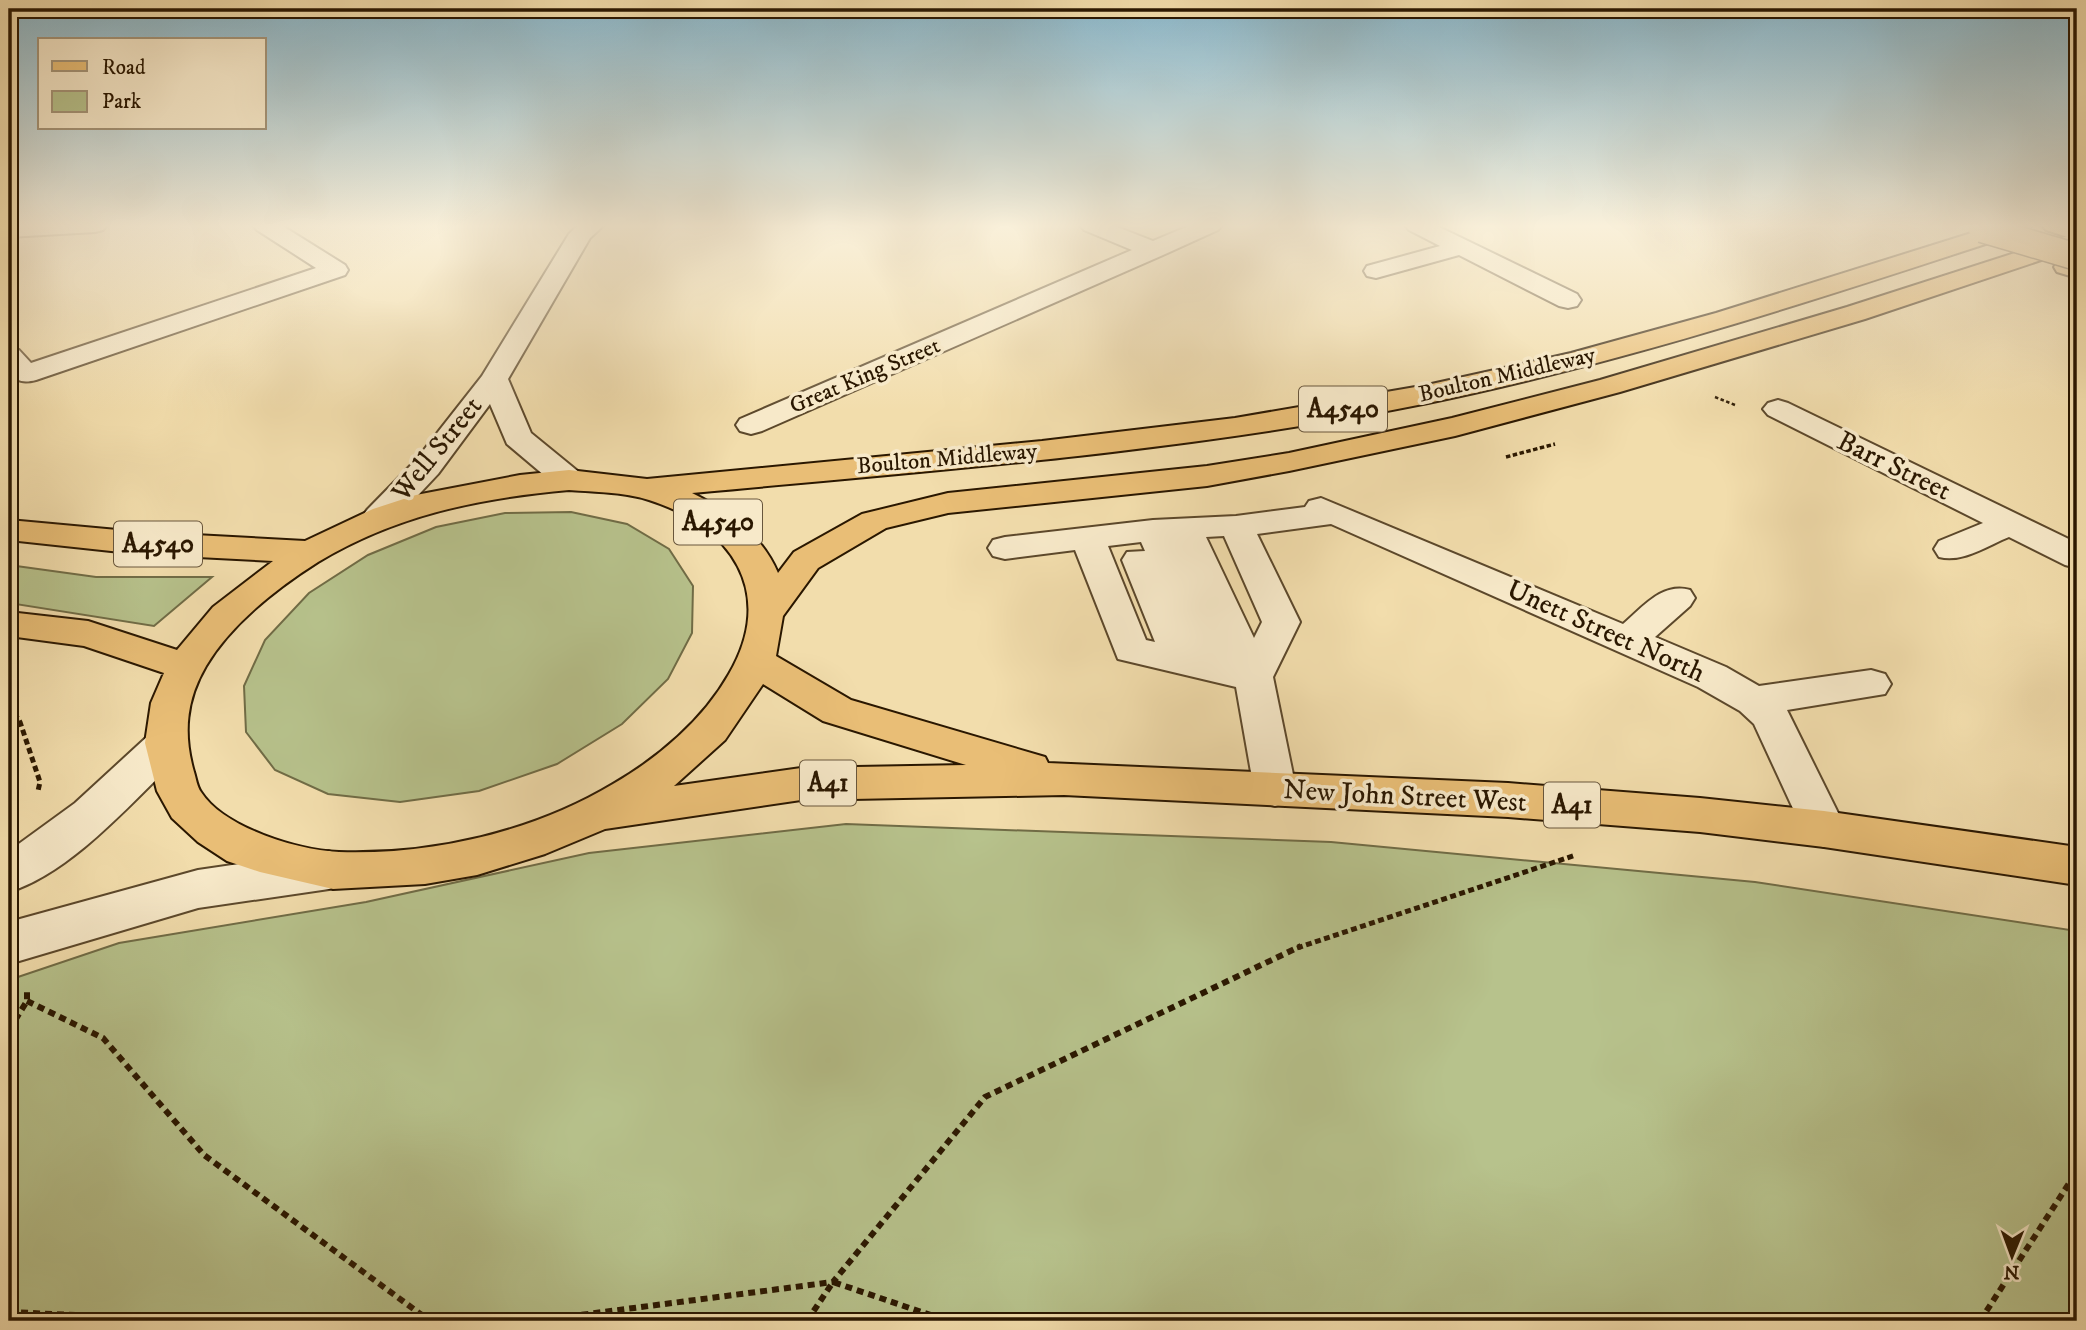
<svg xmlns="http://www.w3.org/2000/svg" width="2086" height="1330" font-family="'IM FELL DW Pica',serif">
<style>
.green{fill:#b7c28c;stroke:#706c46;stroke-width:2}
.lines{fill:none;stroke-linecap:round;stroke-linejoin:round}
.minor-casing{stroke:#5c482b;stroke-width:4}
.major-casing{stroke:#2a1700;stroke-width:4}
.highway-casing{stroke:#2a1700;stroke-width:4}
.path-far3{stroke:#2a1700;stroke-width:2.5;stroke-dasharray:3.5 2.5;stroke-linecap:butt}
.path-far2{stroke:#2a1700;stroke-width:3.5;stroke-dasharray:4.5 2.5;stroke-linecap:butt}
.path-far1{stroke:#2a1700;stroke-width:5;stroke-dasharray:6 3.5;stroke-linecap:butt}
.path{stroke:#2a1700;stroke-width:6;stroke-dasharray:7 5;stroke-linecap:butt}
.minor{fill:#f7e9c9;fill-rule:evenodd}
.major{fill:#e9be76;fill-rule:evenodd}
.highway{fill:#e9be76;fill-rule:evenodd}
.major-bridge-casing{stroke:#2a1700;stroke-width:29;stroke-linecap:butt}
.major-bridge{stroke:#e9be76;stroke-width:26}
.labels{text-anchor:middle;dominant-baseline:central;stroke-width:7;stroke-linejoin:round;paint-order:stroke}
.far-street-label{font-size:23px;fill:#2a1700;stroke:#f7e9c9}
.shield{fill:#f7e9c9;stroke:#68563c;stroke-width:2}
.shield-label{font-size:26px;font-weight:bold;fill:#2a1700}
.street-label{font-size:28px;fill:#2a1700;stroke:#f7e9c9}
</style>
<rect width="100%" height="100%" fill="#f2ddac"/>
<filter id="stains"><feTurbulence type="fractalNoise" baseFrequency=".00286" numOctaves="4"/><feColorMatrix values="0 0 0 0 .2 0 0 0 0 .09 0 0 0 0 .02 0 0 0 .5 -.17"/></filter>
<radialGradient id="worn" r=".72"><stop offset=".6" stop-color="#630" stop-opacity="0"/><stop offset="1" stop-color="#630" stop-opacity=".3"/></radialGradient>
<g class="green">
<polygon points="571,512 627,524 669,549 693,586 692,633 668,679 622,724 557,764 479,791 400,802 328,794 275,770 246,732 244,686 265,640 309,593 368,555 436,527 505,513"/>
<polygon points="9,565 96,577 212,577 154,626 9,603"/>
<polygon points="846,824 1331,842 1755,882 2077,931 2077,1321 9,1321 9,980 119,943 366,902 589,853"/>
</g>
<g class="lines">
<g class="minor-casing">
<g id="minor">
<polygon points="9,225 107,225 103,230 95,232 9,237"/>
<path d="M 253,225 L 281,225 L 345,265 L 348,270 L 345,275 L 36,380 C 24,383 17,382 9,372 L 9,348 L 19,350 L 31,363 L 316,268 L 257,230 Z"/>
<polygon points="578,225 604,225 590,238 508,379 531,433 580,473 585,480 580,487 569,490 558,487 507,444 490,404 438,474 391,524 379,527 367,524 362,517 367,510 416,460 482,376 569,234"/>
<polygon points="1080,225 1112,225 1153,241 1191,225 1222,225 1218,230 1163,255 762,431 751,434 740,431 736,425 740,419 1132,250 1084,230"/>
<polygon points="1405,225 1435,225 1577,294 1581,300 1577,306 1568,308 1559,306 1459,255 1376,278 1367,276 1364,271 1367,266 1440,246 1409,230"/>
<path d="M 1778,400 L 1788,403 L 2077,543 L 2077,568 L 2065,565 L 2009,537 C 1987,546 1963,563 1939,557 L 1934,549 L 1939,541 L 1983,523 L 1768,415 L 1763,409 L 1768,403 Z"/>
<path d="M 1321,498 L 1623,624 C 1643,607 1662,582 1690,590 L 1695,598 L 1690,606 L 1655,637 L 1726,667 L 1759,686 L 1871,670 L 1885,674 L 1891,684 L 1885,694 L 1787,710 L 1846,829 L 1840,841 L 1824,847 L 1808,841 L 1754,724 L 1740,711 L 1698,687 L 1331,524 L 1257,534 L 1300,622 L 1273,677 L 1296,789 L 1290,801 L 1275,806 L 1260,801 L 1254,789 L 1236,687 L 1118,659 L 1075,550 L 1005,559 L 993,556 L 988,548 L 993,540 L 1005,537 L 1153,520 L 1236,516 L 1305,507 L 1309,501 ZM 1224,536 L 1262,622 L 1254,638 L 1206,537 ZM 1141,542 L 1145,551 L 1127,552 L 1122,560 L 1155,642 L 1146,640 L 1108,546 Z"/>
<path d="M 164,731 L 179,735 L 185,746 L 179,757 C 132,802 72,872 9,892 L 9,851 L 75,803 L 149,735 Z"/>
<polygon points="329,851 345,857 352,870 345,883 329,889 198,908 9,964 9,922 198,870"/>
</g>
</g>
<g class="major-casing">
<g id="major">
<polygon points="2042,225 2077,225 2077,240 2046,230"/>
<polygon points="2066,260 2077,263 2077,278 2057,272 2054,267 2057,262"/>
</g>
</g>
<g class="highway-casing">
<path id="highway" d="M 1997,225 L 2032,225 L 2028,230 C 1830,295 1632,361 1428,403 C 1185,452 938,470 692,493 C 729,511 761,534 778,573 L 794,552 L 862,514 L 948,493 L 1207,466 L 1289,453 L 1452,418 L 1600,380 L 1847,307 L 2077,233 L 2077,248 L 1865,319 L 1620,392 L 1455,436 L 1289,471 L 1207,486 L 948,513 L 886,528 L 818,568 L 783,616 L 776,656 L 851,700 L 1045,757 L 1048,763 L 1508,783 L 1700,798 L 1824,811 L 2077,847 L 2077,885 L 1824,847 L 1700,832 L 1508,817 L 1064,795 L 801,800 L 605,829 L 545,854 L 477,875 L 425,884 L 333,889 L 260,872 L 227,861 L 198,842 L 172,818 L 157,791 L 145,743 L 151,703 L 164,673 L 84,646 L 9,636 L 9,612 L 88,621 L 177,650 L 213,607 L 273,561 L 139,554 L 9,540 L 9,520 L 139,532 L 305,541 L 373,509 L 416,495 L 520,475 L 569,470 L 647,479 L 1042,441 L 1235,418 L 1427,385 L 1571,353 L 1716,313 ZM 569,490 C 595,492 623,492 649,500 C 731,526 777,592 729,674 C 703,720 658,758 613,784 C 533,832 432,855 339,852 C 298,850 224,828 201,792 C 197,787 196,778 194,772 C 183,734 186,700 206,666 C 231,624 277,588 318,562 C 396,515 479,498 569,490 ZM 763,684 L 823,721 L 966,765 L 801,768 L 674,786 L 725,740 Z"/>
</g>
<polyline class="path-far3" points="1715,397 1735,405"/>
<polyline class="path-far2" points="1506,457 1555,444"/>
<g class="path-far1">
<polyline points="9,705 20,722 40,782 38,791"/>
<polyline points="9,726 20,722"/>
<polyline points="1297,948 1576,855"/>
</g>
<g class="path">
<polyline points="27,1001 103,1038 204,1155 430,1321"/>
<polyline points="9,1030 27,1001 27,991"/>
<polyline points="9,1312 205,1321"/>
<polyline points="534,1321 833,1282 985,1097 1301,946"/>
<polyline points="807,1321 833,1282 948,1321"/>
<polyline points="1980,1321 2077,1171"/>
</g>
<use href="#minor" class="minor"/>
<use href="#major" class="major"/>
<use href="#highway" class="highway"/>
<g class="major-bridge-casing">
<polyline id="major-bridge" points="1982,229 2077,257"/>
</g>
<use href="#major-bridge" class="major-bridge"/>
</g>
<linearGradient id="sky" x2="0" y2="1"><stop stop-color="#89b8cd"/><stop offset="0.55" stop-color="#f9f0da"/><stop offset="1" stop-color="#f9f0da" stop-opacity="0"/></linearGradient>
<rect width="2086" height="411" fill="url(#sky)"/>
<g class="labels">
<g class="far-street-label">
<text transform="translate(1507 375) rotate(-13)">Boulton Middleway</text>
<text transform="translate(865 376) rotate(-23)">Great King Street</text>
<text transform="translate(947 459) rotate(-5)">Boulton Middleway</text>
</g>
<g class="shield">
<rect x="1299" y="386.5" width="88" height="45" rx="5"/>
<rect x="674" y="499.5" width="88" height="45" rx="5"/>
<rect x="114" y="521.5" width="88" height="45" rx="5"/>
<rect x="800" y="760.5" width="56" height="45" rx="5"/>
<rect x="1544" y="782.5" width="56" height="45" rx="5"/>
</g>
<g class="shield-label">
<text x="1343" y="409">A4540</text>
<text x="718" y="522">A4540</text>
<text x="158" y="544">A4540</text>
<text x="828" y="783">A41</text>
<text x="1572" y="805">A41</text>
</g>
<g class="street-label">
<text transform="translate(437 449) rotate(-51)">Well Street</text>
<text transform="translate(1894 466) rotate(26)">Barr Street</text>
<text transform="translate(1606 631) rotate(24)">Unett Street North</text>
<text transform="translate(1405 796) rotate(3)">New John Street West</text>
</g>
</g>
<rect width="2086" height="1330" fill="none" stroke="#f2ddac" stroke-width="35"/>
<rect x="10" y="10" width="2065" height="1309" fill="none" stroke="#2a1700" stroke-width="3.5"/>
<rect x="18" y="18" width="2051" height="1295" fill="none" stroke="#2a1700" stroke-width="2"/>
<rect x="38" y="38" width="228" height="91" fill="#f7e9c9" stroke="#a59579" stroke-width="2"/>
<rect x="52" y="61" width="35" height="10" fill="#e9be76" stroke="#a59579" stroke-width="2"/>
<text x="102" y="74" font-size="21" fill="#2a1700">Road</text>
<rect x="52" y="91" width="35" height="21" fill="#b7c28c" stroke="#a59579" stroke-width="2"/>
<text x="102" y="108" font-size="21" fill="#2a1700">Park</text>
<g transform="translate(2012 1256) rotate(181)" stroke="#f7e9c9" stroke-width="5" paint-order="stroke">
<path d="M0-5L12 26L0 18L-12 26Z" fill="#2a1700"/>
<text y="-10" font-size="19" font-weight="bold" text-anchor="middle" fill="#2a1700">N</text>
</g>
<rect width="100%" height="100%" filter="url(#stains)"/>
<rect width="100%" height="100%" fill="url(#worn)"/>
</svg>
